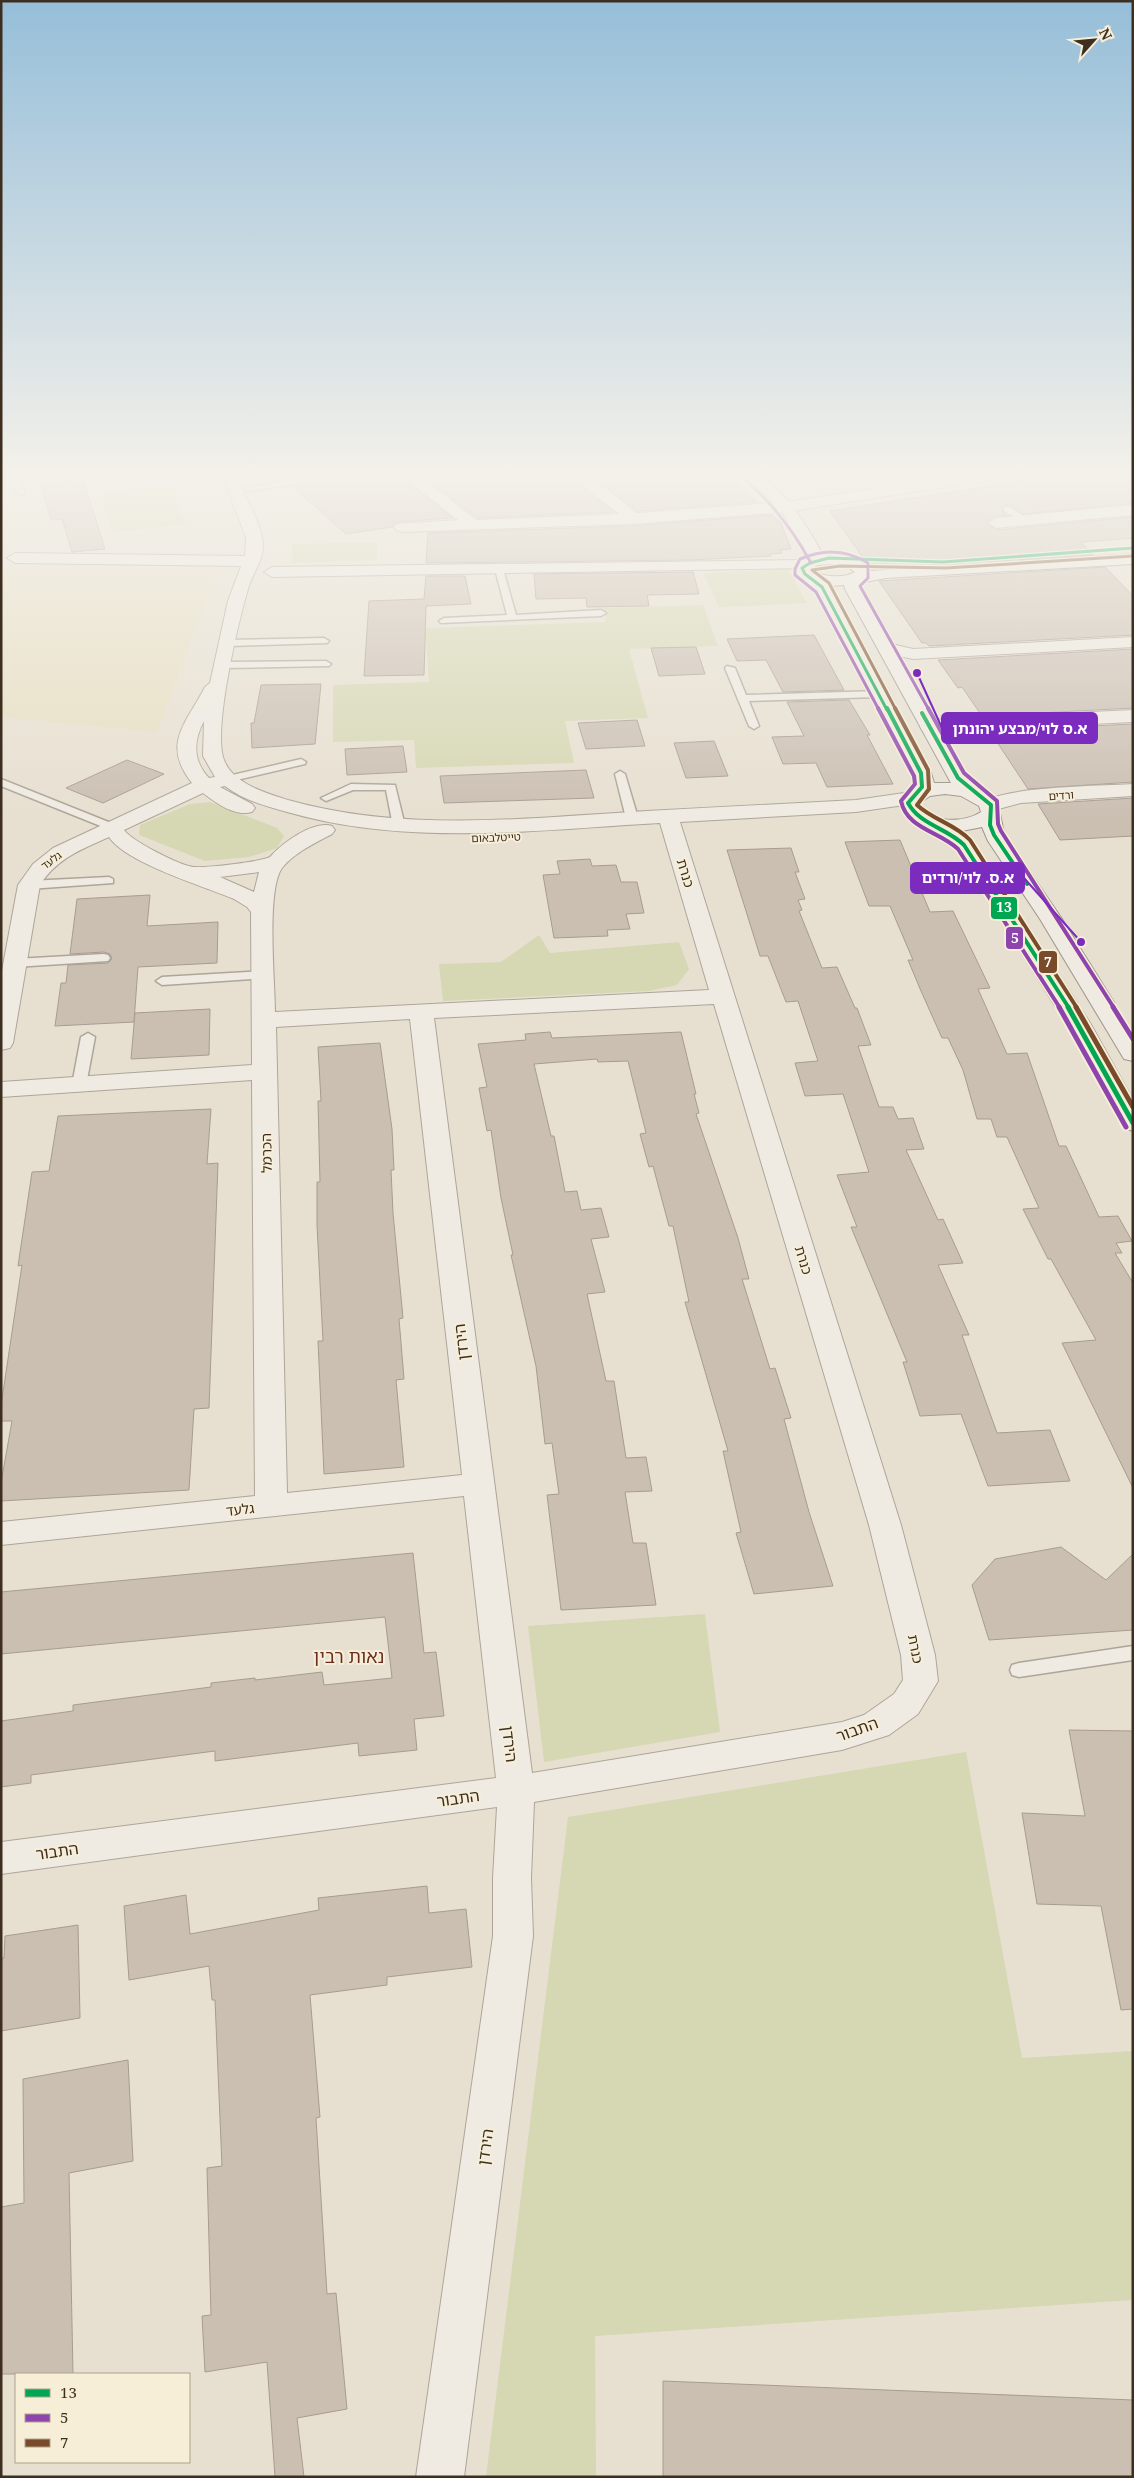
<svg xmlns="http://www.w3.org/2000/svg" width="1134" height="2478" font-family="'Noto Serif','Noto Sans Hebrew',serif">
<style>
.farmland{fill:#e6dfc2}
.green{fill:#d6d7b3}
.building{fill:#cbbfb2;stroke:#a89c90}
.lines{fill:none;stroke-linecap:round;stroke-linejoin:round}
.lane-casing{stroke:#ada599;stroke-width:3}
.street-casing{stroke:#ada599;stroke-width:2}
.secondary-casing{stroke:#9c958a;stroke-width:2}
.lane{fill:#efebe3;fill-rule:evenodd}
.street{fill:#efebe3;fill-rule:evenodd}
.secondary{fill:#efebe3;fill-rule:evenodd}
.bus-1-far2-casing{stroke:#f7eed8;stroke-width:5.5}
.bus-1-far1-casing{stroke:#f7eed8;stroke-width:7}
.bus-1-casing{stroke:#f7eed8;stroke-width:9}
.bus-2-far2-casing{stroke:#f7eed8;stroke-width:5.5}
.bus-2-far1-casing{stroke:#f7eed8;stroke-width:7}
.bus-2-casing{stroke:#f7eed8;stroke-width:9}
.bus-3-far2-casing{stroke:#f7eed8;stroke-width:5.5}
.bus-3-far1-casing{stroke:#f7eed8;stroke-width:7}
.bus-3-casing{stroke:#f7eed8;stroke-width:9}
.bus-1-far2{stroke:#00a651;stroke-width:3}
.bus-1-far1{stroke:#00a651;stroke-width:4}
.bus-1{stroke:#00a651;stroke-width:5}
.bus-2-far2{stroke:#8e44ad;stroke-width:3}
.bus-2-far1{stroke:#8e44ad;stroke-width:4}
.bus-2{stroke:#8e44ad;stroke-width:5}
.bus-3-far2{stroke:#7a4b2a;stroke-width:3}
.bus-3-far1{stroke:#7a4b2a;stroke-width:4}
.bus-3{stroke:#7a4b2a;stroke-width:5}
.labels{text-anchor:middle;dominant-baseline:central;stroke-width:4;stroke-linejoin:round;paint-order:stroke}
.far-street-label{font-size:11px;fill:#3d2e20;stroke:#f7eed8}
.street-label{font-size:14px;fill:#3d2e20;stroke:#f7eed8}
.near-street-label{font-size:16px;fill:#3d2e20;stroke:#f7eed8}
.near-neighbourhood-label{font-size:18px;fill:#6b2e1e;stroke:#f7eed8}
.leader{fill:none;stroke:#7b2cbf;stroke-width:2}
.callout-dot{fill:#7b2cbf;stroke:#f7eed8;stroke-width:2}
.callout{fill:#7b2cbf;stroke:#7b2cbf;stroke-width:2}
.callout-label{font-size:15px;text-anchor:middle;font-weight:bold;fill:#fff}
.line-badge{stroke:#f7eed8;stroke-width:2}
.badge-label{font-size:14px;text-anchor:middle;font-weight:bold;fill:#fff}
</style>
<rect width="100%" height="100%" fill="#e7e0d1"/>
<polygon class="farmland" points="1,571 217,571 157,732 1,717"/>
<g class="green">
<path d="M 815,473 L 954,473 C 926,478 804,504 789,481 Z"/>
<polygon points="173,487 186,525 111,532 101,493"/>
<polygon points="377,542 377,560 291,563 292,544"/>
<polygon points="788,569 807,603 719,607 703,573"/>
<polygon points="703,605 718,646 629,649 648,718 565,721 574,763 416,768 414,740 333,742 333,685 429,682 425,628 606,622 603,608"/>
<polygon points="210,802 277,828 284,836 277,848 249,857 205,861 139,835 140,825 190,804"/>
<polygon points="539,935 550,953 679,942 689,969 677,985 649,991 443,1001 439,964 501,962"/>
<polygon points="705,1614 720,1732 544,1762 528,1626"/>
<polygon points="966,1752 1022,2058 1133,2051 1133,2300 595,2336 596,2477 486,2477 568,1817"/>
</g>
<g class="building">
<polygon points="358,473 396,473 453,518 396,522 392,527 346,534 292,486 309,484 312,481"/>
<polygon points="418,473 554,473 574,487 580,486 614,512 478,518"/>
<polygon points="664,473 716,473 738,486 757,502 637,511 601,483"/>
<polygon points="1099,473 1133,473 1133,503 1023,514 1011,505 1004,505 1002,511 1007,515 995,516 986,522 996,530 1133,517 1133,538 1081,542 1093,555 871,569 830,511 1048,477 1054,480 1065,479"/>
<polygon points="83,479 105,549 72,552 62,519 51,520 40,483"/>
<polygon points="772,515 781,523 791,549 780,550 782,553 770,554 771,556 690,560 426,563 428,533 633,526"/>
<polygon points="1105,567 1133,596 1133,635 929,646 926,643 922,643 879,581"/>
<polygon points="693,572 699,594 647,595 649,606 587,607 586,598 536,599 534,574"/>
<polygon points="426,576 465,576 471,604 426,606 424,675 364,676 369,601 424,599"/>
<polygon points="814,635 844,690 783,692 766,660 737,661 727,639"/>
<polygon points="696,647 705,674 659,676 651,648"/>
<polygon points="1133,649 1133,708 982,716 962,687 958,688 938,660"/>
<polygon points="321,684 315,744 252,748 251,723 254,723 261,685"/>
<polygon points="849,700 870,735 867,735 893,784 827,787 816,763 783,764 772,737 804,736 787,702"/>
<polygon points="637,720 645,746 586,749 578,723"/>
<polygon points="1133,724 1133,782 1028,789 993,736 996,736 992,731"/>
<polygon points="714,741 728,776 686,778 674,743"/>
<polygon points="403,746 407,772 347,775 345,749"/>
<polygon points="127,760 164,774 103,803 66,788"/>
<polygon points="586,770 594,798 444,803 440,776"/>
<polygon points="1133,798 1133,836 1060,840 1038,804"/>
<polygon points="900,840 930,912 953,911 990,988 978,989 1007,1054 1027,1053 1059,1146 1066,1146 1099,1217 1118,1216 1132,1241 1116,1243 1122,1253 1115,1253 1133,1283 1133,1488 1062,1343 1096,1340 1051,1259 1048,1259 1023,1209 1039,1208 1007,1137 997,1137 991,1119 977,1119 963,1070 948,1038 942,1038 921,991 908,960 913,960 890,906 869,906 845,842"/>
<polygon points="791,848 799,872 795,872 805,899 798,900 802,910 799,911 822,968 837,967 855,1008 857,1008 871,1045 858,1046 879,1107 893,1107 898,1119 913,1118 924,1149 906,1150 938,1220 943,1219 963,1263 938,1265 969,1335 962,1335 997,1433 1050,1430 1070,1481 988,1486 961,1414 920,1416 903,1362 907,1362 851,1227 857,1227 837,1175 869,1172 843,1094 805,1096 795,1063 818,1061 798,1001 786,1002 768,956 760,956 727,850"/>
<polygon points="590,859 592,866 616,865 621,882 637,882 644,913 626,914 630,929 607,930 608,936 554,938 543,875 560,874 557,861"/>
<polygon points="150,895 147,926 218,922 217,963 138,967 134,1022 55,1026 61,983 66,983 68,965 108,963 112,959 110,954 104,952 70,954 77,899"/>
<polygon points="210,1009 209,1055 131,1059 135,1013"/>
<polygon points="550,1032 552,1038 681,1032 696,1094 694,1094 699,1113 696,1114 738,1238 749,1279 742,1279 770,1369 775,1368 791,1418 784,1419 809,1512 833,1586 754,1594 736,1533 741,1532 723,1451 728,1451 685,1302 689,1302 673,1226 669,1226 653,1166 649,1167 640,1134 646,1133 628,1061 598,1062 597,1059 534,1064 551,1136 554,1136 565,1192 577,1191 581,1210 601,1208 609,1237 591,1239 605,1292 587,1294 606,1381 614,1381 626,1458 646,1457 652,1491 625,1492 633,1543 646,1543 656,1605 561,1610 547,1495 559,1494 552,1443 545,1444 536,1366 511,1255 513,1255 501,1198 491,1130 487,1131 479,1088 487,1087 478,1044 526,1040 525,1034"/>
<polygon points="380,1043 392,1129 394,1170 391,1170 393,1213 403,1318 399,1319 404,1379 396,1380 404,1467 324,1474 318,1341 323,1341 317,1225 317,1182 320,1182 318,1101 321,1101 318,1047"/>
<polygon points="211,1109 207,1164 218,1163 209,1408 194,1409 189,1490 1,1501 1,1483 12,1421 1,1421 1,1406 22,1265 18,1266 32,1172 49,1171 58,1116"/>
<polygon points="1061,1547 1106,1580 1133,1554 1133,1630 989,1640 972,1585 995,1559"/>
<polygon points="413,1553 424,1653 436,1652 444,1716 414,1719 417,1750 359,1756 358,1743 215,1761 215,1751 31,1775 31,1783 1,1787 1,1721 73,1711 73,1705 211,1687 211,1683 255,1678 255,1680 322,1672 324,1685 392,1678 385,1617 1,1654 1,1592"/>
<polygon points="1069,1730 1133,1731 1133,2009 1121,2010 1101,1906 1037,1904 1022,1813 1085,1816"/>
<polygon points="427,1886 429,1913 466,1909 472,1967 387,1977 387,1985 310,1995 320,2117 316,2118 327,2294 336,2293 347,2409 297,2418 304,2477 275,2477 267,2362 205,2372 202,2316 211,2315 207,2168 222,2166 215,2000 212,2000 209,1966 129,1980 124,1906 186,1895 190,1934 319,1910 318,1898"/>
<polygon points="78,1925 80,2018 1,2031 1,1958 4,1958 5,1936"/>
<polygon points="128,2060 133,2161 69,2173 73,2374 1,2374 1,2207 24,2203 23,2079"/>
<polygon points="663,2381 1133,2400 1133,2477 663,2477"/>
</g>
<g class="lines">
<g class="lane-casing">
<g id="lane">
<polygon points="8,473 16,473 25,492 24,494 18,494"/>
<polygon points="306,478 310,480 309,482 233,493 229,491"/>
<polygon points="1004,507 1010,507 1029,520 1022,522 1004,511"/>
<polygon points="499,566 503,569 516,615 601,610 606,613 601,616 441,623 439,621 444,618 507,615 495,569"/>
<polygon points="324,638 329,641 327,643 227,646 222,643 227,640"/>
<polygon points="326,661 331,664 329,666 223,668 218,665 223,662"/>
<polygon points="727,666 735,668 746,695 879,691 884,694 879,697 749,701 759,726 754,729 749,726 725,668"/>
<polygon points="301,759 306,762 305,764 228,782 223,779 224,777"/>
<polygon points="620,771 625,774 638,818 636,820 632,821 626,818 615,774"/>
<polygon points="1,779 116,825 118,827 116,829 108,829 1,786"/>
<polygon points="351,784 395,785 405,826 403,828 395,828 393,826 386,790 353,790 326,801 321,798"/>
<polygon points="109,877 113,879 113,883 29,889 23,885 29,881"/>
<polygon points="104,954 108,955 110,958 108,961 15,967 9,963 15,959"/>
<polygon points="263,971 269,975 267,978 162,985 156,981 162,977"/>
<polygon points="88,1033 95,1037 86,1085 79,1089 72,1085 81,1037"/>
<polygon points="1133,1646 1133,1660 1019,1677 1012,1675 1010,1670 1012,1665 1019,1663"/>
</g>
</g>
<g class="street-casing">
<g id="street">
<polygon points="1,473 29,473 22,477 1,479"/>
<path d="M 221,473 L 235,473 C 243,496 261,520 263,544 C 264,560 252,574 248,589 C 238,623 214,725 223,757 C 230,783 266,793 288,800 C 405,833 527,818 647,811 C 717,807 786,804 856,800 L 911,792 L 918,794 L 921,798 L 918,802 L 911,804 L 856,812 L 680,822 L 901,1525 L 935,1655 L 938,1681 L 918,1714 L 889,1735 L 842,1750 L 534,1802 L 531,1878 L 533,1936 L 464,2477 L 416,2477 L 493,1936 L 493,1878 L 497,1807 L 1,1874 L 1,1842 L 496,1778 L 464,1496 L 1,1545 L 1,1522 L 255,1496 L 252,1080 L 1,1097 L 1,1082 L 252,1065 L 251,912 L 247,907 L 234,899 C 203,886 126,863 109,837 C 82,849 56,859 40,885 L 13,1043 L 10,1048 L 1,1050 L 1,976 L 18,885 L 33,864 L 53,848 L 192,783 C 161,744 186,724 205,687 L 210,683 L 228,601 L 241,566 L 15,563 L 7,558 L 15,553 L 245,556 L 246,537 ZM 204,721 L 203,756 L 215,777 L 209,778 C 193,761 193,741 204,721 ZM 225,786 C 243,800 266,806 287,812 C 408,847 536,830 660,823 L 709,990 L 275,1012 C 275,982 266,891 282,868 C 294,853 315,843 332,834 L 335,830 L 332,826 C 315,821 291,838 278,849 C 275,851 272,855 270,857 C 260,862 206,868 194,867 C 180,866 132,841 124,830 L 203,793 C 216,803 235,817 252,812 L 255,808 L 252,804 L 220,787 ZM 259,872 L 254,892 L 220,877 ZM 714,1004 L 869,1525 L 901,1655 L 903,1680 L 894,1694 L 864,1715 L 842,1722 L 532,1773 L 434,1018 ZM 410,1019 L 462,1475 L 287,1493 L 276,1027 Z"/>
<polygon points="398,473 415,473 477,520 619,514 567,473 584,473 621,500 636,513 786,502 977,473 1015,473 1008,477 786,512 633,524 402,532 396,530 394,527 396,524 458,520"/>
<polygon points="1133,505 1133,515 996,528 988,523 996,518"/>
<polygon points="804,560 812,565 810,568 272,577 264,572 272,567"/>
<polygon points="1133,637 1133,647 913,659 881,652 878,648 881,644 887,643 913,649"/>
<polygon points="1133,710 1133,722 929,732 922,730 920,726 922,722 929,720"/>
<path d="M 1133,784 L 1133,796 L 1021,803 L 991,811 L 984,809 L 981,805 C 994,786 1106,786 1133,784 Z"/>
</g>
</g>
<g class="secondary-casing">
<path id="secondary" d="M 742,473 L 759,473 C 787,495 806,523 823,555 C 841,554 859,556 870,571 L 1133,554 L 1133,564 L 886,578 L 860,583 L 861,589 L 966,775 L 998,803 L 1003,829 L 1008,840 L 1062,919 L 1133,1033 L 1133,1061 L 1124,1059 L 1040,919 L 988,841 L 982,827 L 962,831 L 974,845 L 1090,1023 L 1133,1100 L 1133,1131 L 1124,1128 L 1120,1123 L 1066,1023 L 956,848 C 937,828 911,829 898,803 L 910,790 L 914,782 L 911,773 L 815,589 L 794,571 L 796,565 L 809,558 L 784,515 L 766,495 ZM 834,564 L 846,566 L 855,572 C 842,579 822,577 810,569 L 818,565 ZM 844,585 L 845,589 L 951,783 L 934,783 L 931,773 L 829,586 ZM 945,794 L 961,796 L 979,806 L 981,812 C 964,823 929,824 918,804 L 930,796 Z"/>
</g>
<use href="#lane" class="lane"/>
<use href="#street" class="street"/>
<use href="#secondary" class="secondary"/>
<g class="bus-1-far2-casing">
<polyline id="bus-1-far2" points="887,710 822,587 805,574 802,568 810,563 829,558 943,562 1133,548"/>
</g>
<g class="bus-1-far1-casing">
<g id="bus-1-far1">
<path d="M 887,708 L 921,773 L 922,787 L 908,803 C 920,825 947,828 964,845 L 1069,1008"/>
<polyline points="922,713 958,778 991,805 990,825 994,835 1027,884"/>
</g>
</g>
<g class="bus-1-casing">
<polyline id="bus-1" points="1068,1007 1133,1123"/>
</g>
<g class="bus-2-far2-casing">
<g id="bus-2-far2">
<path d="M 744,479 C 773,503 793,530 811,563"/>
<path d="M 879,710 L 816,592 L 795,575 L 795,569 L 800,559 C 823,549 846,549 868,563 L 868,578 L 860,586 L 929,710"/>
</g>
</g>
<g class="bus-2-far1-casing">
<g id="bus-2-far1">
<path d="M 878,708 L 914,776 L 915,784 L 901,801 C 907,829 939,831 958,849 L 1060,1008"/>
<polyline points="928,708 964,773 997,801 998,824 1001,831 1114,1008"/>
</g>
</g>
<g class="bus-2-casing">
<g id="bus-2">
<polyline points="1059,1007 1126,1127"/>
<polyline points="1113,1007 1133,1039"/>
</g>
</g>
<g class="bus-3-far2-casing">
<polyline id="bus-3-far2" points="896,710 829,583 812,570 840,566 946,568 1133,556"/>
</g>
<g class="bus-3-far1-casing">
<path id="bus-3-far1" d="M 895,708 L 928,770 L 929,789 L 917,805 C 933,820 955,824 970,840 L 1077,1008"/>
</g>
<g class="bus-3-casing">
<polyline id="bus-3" points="1076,1007 1133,1107"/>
</g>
<use href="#bus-1-far2" class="bus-1-far2"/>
<use href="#bus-1-far1" class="bus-1-far1"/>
<use href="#bus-1" class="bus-1"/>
<use href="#bus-2-far2" class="bus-2-far2"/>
<use href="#bus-2-far1" class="bus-2-far1"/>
<use href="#bus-2" class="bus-2"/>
<use href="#bus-3-far2" class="bus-3-far2"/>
<use href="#bus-3-far1" class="bus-3-far1"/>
<use href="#bus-3" class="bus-3"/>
</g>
<linearGradient id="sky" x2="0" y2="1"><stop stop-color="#96bed9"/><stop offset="0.58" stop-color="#f4f1ea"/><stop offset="1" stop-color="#f4f1ea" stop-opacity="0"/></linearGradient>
<rect width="1134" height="820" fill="url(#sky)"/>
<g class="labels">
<g class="far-street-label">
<text transform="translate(1061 795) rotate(-4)">ורדים</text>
<text transform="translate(496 837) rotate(-2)">טייטלבאום</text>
<text transform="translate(51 860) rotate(-37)">גלעד</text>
</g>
<g class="street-label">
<text transform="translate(686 873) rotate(73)">כנרת</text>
<text transform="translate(266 1153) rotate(-91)">הכרמל</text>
<text transform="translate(804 1260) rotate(73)">כנרת</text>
<text transform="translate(240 1509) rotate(-6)">גלעד</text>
<text transform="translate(916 1649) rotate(79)">כנרת</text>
</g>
<g class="near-street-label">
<text transform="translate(461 1342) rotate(-97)">הירדן</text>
<text transform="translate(857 1729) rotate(-20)">התבור</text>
<text transform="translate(510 1744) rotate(83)">הירדן</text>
<text transform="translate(458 1798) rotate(-8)">התבור</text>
<text transform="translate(57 1851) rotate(-8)">התבור</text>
<text transform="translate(485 2147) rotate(-82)">הירדן</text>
</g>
<g class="near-neighbourhood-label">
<text x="349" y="1656">נאות רבין</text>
</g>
</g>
<path class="leader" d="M917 673L942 728M1081 942L1024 878"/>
<g class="callout-dot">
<circle cx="917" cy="673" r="5"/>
<circle cx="1081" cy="942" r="5"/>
</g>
<g class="callout">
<rect x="942" y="713" width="155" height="30" rx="5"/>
<rect x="911" y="863" width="113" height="30" rx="5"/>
</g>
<g class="callout-label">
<text x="1020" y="734">א.ס לוי/מבצע יהונתן</text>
<text x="968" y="883">א.ס. לוי/ורדים</text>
</g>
<g class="line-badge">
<rect x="990" y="896" width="28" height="24" rx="5" fill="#00a651"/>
<rect x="1005" y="926" width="19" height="24" rx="5" fill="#8e44ad"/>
<rect x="1038" y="950" width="20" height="24" rx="5" fill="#7a4b2a"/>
</g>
<g class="badge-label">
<text x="1004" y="912">13</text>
<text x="1015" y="943">5</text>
<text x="1048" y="967">7</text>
</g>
<rect width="1134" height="2478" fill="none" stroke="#3d2e20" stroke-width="5"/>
<rect x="15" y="2373" width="175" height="90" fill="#f7eed8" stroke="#ada18e"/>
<rect x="25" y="2389" width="25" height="8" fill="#00a651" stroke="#ada18e"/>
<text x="60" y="2398" font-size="15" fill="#3d2e20">13</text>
<rect x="25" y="2414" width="25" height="8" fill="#8e44ad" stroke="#ada18e"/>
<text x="60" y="2423" font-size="15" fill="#3d2e20">5</text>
<rect x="25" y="2439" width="25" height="8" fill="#7a4b2a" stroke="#ada18e"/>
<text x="60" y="2448" font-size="15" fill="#3d2e20">7</text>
<g transform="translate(1094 40) rotate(63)" stroke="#f7eed8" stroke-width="4" paint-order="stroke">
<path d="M0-4L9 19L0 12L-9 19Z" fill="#3d2e20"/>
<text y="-8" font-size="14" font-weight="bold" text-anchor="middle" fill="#3d2e20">N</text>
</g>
</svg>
